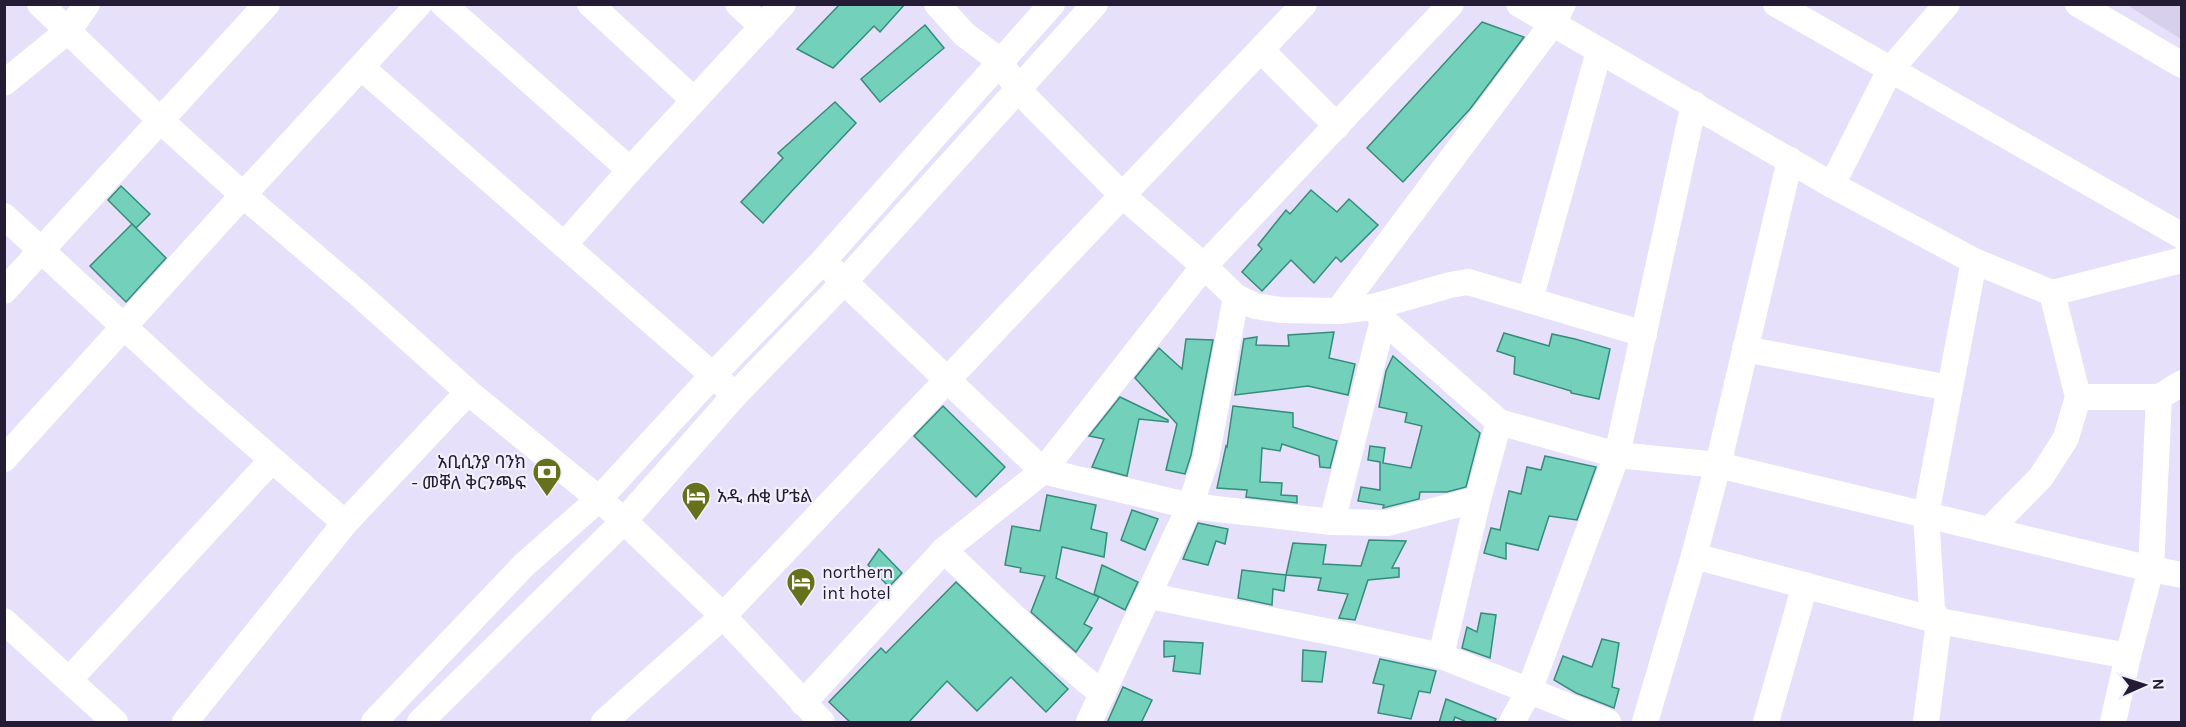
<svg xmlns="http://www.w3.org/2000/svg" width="2186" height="727" font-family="Karla,'Noto Sans Ethiopic',sans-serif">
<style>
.built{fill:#d7d0ed}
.building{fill:#73d1bb;stroke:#358c79;stroke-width:1.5}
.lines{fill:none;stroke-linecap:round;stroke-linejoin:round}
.minor{stroke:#fff;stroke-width:26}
.labels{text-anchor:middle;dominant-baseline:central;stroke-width:4.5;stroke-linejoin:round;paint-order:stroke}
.poi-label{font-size:18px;fill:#231c34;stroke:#f2f0fc;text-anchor:start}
</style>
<rect width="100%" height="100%" fill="#e6e0fa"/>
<polygon class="built" points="2127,5 2181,5 2181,39"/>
<g class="building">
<polygon points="840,4 905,4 880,32 874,26 833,68 797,49"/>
<polygon points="1482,22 1524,37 1470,109 1403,182 1367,148"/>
<polygon points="925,25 944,48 880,102 861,79"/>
<polygon points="835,102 856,123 790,193 763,223 741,202 783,158 778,153"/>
<polygon points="121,186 150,214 136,228 108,200"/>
<polygon points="1311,190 1337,212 1349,199 1378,225 1341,262 1336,257 1314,283 1291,260 1262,291 1242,272 1262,249 1258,245 1286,210 1290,214"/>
<polygon points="132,224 166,258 126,302 90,266"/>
<polygon points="1334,332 1329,358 1355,364 1348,395 1308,386 1235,395 1244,339 1257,337 1256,345 1289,346 1288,335"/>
<polygon points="1504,333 1549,346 1552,334 1575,339 1610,349 1599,399 1571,393 1571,391 1514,374 1515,357 1497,351"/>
<polygon points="1186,339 1213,340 1191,455 1185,474 1166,470 1177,424 1135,378 1159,348 1182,369"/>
<polygon points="1393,356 1480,433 1466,487 1447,492 1420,492 1419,499 1383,508 1384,505 1358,501 1361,487 1380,490 1380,462 1368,460 1370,446 1385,448 1383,463 1411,468 1422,426 1405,422 1407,413 1379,407 1386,371"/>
<polygon points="1120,397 1168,420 1168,422 1139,419 1127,476 1092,467 1104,439 1089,436"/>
<polygon points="943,406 1005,467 976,497 914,436"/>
<polygon points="1233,406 1293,413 1293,427 1337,441 1330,468 1320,467 1319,456 1282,444 1280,451 1262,448 1260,482 1282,483 1281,495 1297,496 1297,503 1246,497 1247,490 1217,488 1226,446 1227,447"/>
<polygon points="1545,456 1596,467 1577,520 1549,516 1538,550 1506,543 1506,559 1484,553 1491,528 1500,530 1509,491 1521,494 1527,467 1541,470"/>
<polygon points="1047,495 1096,505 1091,529 1107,533 1104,557 1062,547 1056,578 1099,597 1084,624 1092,628 1076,652 1031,612 1045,576 1020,572 1021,568 1005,565 1012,526 1040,531"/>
<polygon points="1132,510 1158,519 1145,550 1121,540"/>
<polygon points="1198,523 1228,529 1225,544 1216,541 1208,565 1183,559"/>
<polygon points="1369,540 1406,541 1392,568 1399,568 1399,577 1368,580 1355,620 1339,618 1348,594 1318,590 1321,578 1286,575 1293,543 1326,545 1323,564 1361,566"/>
<polygon points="879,549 902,573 889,587 868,565"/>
<polygon points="1102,565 1138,582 1125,610 1094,594"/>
<polygon points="1242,570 1286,575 1284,591 1273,589 1272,605 1238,598"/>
<polygon points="956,582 1068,689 1046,712 1011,677 977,711 947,681 908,723 851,723 829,702 881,648 886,653"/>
<polygon points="1481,613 1496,615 1490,658 1462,648 1467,627 1477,632"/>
<polygon points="1602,639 1619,643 1612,687 1619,689 1614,708 1576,693 1554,680 1563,656 1592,667"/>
<polygon points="1164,641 1203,643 1200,674 1173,671 1175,656 1164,657"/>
<polygon points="1303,650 1326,652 1322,682 1302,681"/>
<polygon points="1380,659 1436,671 1430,693 1419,691 1411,719 1378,713 1384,685 1373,683"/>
<polygon points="1123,687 1152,700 1141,723 1107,723"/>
<polygon points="1446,699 1496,719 1494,723 1469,723 1455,717 1453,723 1439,723"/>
</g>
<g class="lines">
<g class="minor">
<polyline points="40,4 161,121 243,195 360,295 468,392 599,499 624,521 723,616 822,722"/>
<polyline points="443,4 630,170"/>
<polyline points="590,4 694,100"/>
<polyline points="738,4 763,27"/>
<polyline points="937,4 964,34 1000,61 1018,90 1123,196 1204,266 1236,297 1255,306 1281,310 1338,311 1373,307 1450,285 1468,282 1644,334"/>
<polyline points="1519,4 1832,185 1974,261 2052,293 2182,260"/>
<polyline points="1776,4 2182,236"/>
<polyline points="2078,4 2182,65"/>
<polyline points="1261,50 1337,126"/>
<polyline points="361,67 724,385"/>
<polyline points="4,83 69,30 87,4"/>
<polyline points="1832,185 1890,70 1947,4"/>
<polyline points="4,216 198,395 345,523"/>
<polyline points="564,245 630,170 783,4"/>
<polyline points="832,270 1043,471 1190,506 1332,522 1388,523 1478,499"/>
<polyline points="4,291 267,4"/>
<polyline points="1530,300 1599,51"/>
<polyline points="1373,307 1383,320 1499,422 1617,455 1718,465 2151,569 2182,575"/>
<polyline points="1338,311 1553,23 1563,4"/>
<polyline points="1745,349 1949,388"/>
<polyline points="2078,397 2159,397 2182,383"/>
<polyline points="4,459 243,195 419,4"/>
<polyline points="1332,522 1383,320"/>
<polyline points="1990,529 2041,477 2066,438 2078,397 2052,293"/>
<path d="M 944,550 C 996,600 1046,649 1103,694"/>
<polyline points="1694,556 1939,621 2128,656"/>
<polyline points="1150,596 1350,636 1441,656 1608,722"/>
<polyline points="4,621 115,722"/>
<polyline points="1441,656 1478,499 1499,422"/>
<polyline points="69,680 271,461"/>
<polyline points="803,703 944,550 1043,471 1204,266 1451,4"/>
<polyline points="185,722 345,523 468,392"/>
<polyline points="374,722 525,564 599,499 712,376 823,261 1052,4"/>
<polyline points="420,722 624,521 735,395 845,281 1095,4"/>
<polyline points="604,722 723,616 1304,4"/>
<polyline points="1089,722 1190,506 1206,459 1236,297"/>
<polyline points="1512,722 1529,691 1617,455 1694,104"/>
<polyline points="1645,722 1694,556 1718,465 1790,160"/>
<polyline points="1766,722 1805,585"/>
<polyline points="1926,722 1939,621 1932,609 1926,515 1974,261"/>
<polyline points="2113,722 2128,656 2151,569 2159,397"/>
</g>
</g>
<defs>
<g id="bank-pin" transform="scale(1.5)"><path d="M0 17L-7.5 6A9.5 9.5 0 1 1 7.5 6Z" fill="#67711b" stroke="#f2f0fc"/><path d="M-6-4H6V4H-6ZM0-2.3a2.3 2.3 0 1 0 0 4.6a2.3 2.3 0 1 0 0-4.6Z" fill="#fff"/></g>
<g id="hotel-pin" transform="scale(1.5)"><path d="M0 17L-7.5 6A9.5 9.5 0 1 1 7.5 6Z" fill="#67711b" stroke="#f2f0fc"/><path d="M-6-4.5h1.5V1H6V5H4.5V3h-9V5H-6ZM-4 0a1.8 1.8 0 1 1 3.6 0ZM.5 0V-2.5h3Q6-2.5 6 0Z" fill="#fff"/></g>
</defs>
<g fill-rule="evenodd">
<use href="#bank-pin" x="547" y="472"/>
<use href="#hotel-pin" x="696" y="496"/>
<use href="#hotel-pin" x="801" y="582"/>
</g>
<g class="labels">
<g class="poi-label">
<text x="526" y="462" text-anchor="end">አቢሲንያ ባንክ<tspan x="526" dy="21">- መቐለ ቅርንጫፍ</tspan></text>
<text x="717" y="496">አዲ ሐቂ ሆቴል</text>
<text x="822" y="572">northern<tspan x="822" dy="21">int hotel</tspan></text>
</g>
</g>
<rect width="2186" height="727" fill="none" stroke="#231c34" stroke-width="12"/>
<g transform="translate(2144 685) rotate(87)" stroke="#f2f0fc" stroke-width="4.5" paint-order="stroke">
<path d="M0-4.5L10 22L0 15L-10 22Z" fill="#231c34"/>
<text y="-9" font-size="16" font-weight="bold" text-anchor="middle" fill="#231c34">N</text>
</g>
</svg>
